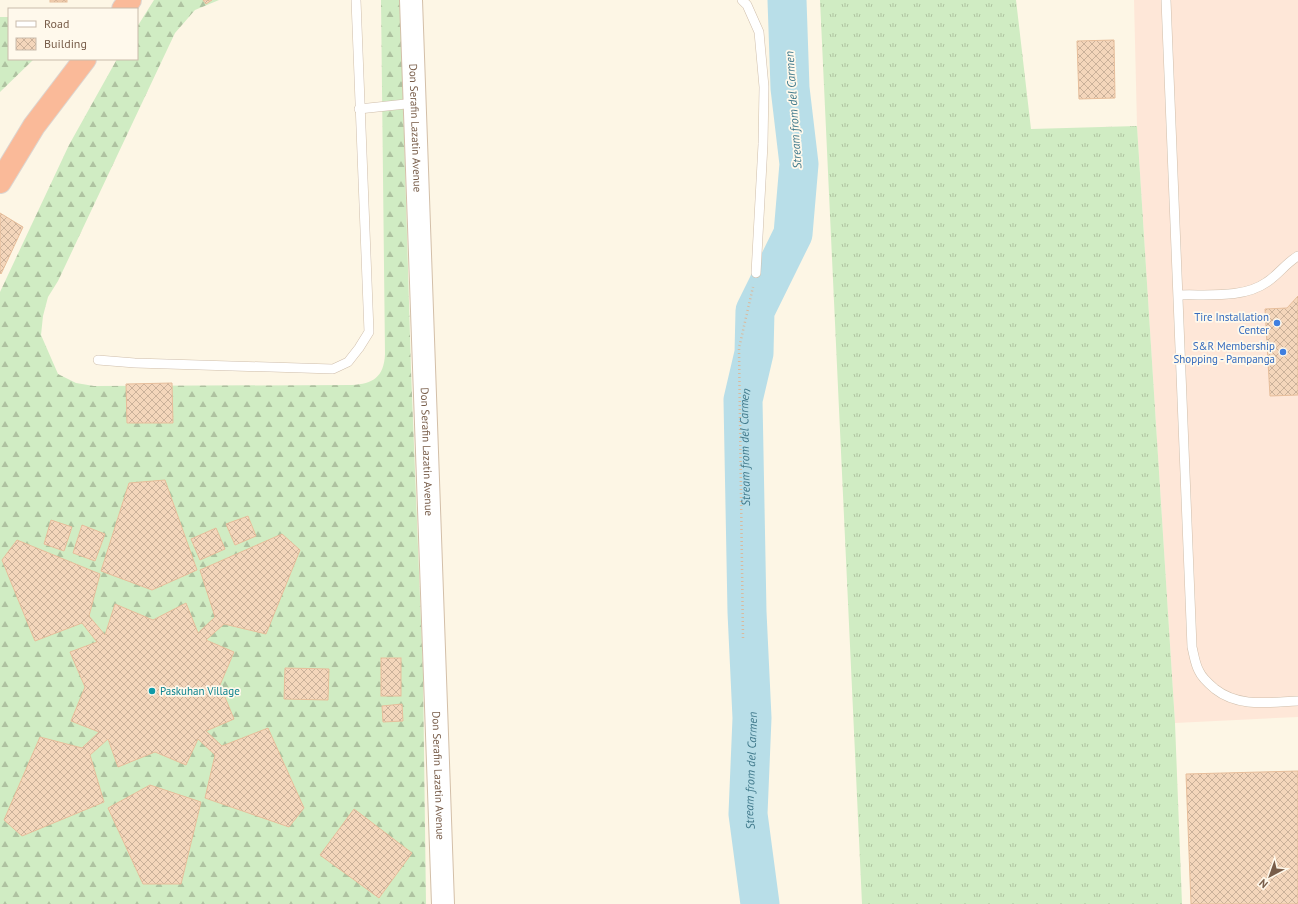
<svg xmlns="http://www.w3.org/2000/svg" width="1298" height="904" font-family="'PT Sans',sans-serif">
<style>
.commercial{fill:#fee7d8}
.grass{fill:url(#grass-tufts)}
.forest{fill:url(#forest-firs)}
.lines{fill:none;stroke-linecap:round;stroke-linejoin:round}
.river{stroke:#b8dee8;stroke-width:39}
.building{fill:url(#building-cross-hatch);stroke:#e7be9b}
.service-casing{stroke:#cfbeab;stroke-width:10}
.secondary-casing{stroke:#d3bfa8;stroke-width:24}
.motorway-casing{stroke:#dcd5d0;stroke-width:24}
.path{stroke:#d9ba9e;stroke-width:2.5;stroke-dasharray:1 3;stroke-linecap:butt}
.service{stroke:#fff;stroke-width:9}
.secondary{stroke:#fff;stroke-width:22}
.motorway{stroke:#faba99;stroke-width:22}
.shop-dot{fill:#3f7fe0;stroke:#fff9ec;stroke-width:1.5}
.culture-dot{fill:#0f9aa8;stroke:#fff9ec;stroke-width:1.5}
.labels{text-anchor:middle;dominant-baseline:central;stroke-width:3.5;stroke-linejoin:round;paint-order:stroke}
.street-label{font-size:11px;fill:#785d49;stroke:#fff9ec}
.shop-label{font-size:11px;fill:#366cbe;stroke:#fff9ec;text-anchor:end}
.culture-label{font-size:11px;fill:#0d838f;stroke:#fff9ec;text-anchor:start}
.water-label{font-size:12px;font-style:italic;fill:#417a8c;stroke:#fff9ec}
</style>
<defs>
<pattern id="grass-tufts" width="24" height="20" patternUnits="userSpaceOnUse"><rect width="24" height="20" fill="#d0ecc3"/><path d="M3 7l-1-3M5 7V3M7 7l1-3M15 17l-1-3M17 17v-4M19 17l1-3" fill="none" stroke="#aec2a0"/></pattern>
<pattern id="forest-firs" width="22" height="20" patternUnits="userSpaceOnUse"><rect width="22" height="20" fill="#d0ecc3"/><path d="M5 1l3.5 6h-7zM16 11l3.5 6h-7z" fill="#aec2a0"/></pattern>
<pattern id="building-cross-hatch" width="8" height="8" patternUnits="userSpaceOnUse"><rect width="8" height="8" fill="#f4d6bb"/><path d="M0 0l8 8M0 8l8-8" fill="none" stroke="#cab19a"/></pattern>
</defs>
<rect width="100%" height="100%" fill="#fdf6e5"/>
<polygon class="commercial" points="1134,0 1298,0 1298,717 1175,723 1137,126"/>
<polygon class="grass" points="820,0 1016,0 1031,129 1137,126 1175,723 1182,904 862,904"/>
<g class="forest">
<path d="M 154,0 L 219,0 L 195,10 L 175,33 L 58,281 L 48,297 L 43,316 L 41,335 L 58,374 L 76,383 L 94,386 L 352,385 C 373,384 384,377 385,354 L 381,0 L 400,0 L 411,370 L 423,673 L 426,904 L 0,904 L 0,292 L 69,145 L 112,68 L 117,59 L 137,59 L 137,27 Z"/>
<polygon points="0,17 9,17 9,59 34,59 0,92"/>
</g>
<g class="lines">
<path class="river" id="s1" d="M 760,904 L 748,814 L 752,718 L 747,612 L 743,400 L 754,353 L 755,311 L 793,234 L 799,164 L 790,88 L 787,0"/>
</g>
<g class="building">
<rect x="50" y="0" width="17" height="2"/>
<polygon points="203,0 212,0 206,4"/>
<polygon points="1114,40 1115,98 1079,99 1077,41"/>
<polygon points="0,213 23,227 1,274 0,273"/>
<polygon points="1298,296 1298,395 1270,396 1265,309 1287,308"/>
<polygon points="172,383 173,423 127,423 126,384"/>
<polygon points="165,480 197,570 152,590 101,571 129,483"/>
<polygon points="248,516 256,536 235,545 226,524"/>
<polygon points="51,520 72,527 64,551 44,544"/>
<polygon points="82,525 105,534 95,561 73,553"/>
<polygon points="216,528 225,549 200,560 191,539"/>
<polygon points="282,534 300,550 266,634 224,624 206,640 234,652 220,685 234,719 206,731 222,746 268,728 304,808 289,827 205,798 215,755 198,739 186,765 155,752 118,767 108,739 90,755 104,802 22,836 4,820 40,737 82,748 99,732 71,721 85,687 70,652 97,642 82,623 35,641 2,560 17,540 100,574 89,616 105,635 115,604 153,620 186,603 198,633 215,617 200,570"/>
<rect x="381" y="658" width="20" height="38"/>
<polygon points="285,668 329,669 328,700 284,699"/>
<polygon points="402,704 403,721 383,722 382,706"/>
<polygon points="1298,771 1298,904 1191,904 1186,774"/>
<polygon points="150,785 201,802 181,884 143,884 108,808"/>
<polygon points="354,809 412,853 379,898 320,855"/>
</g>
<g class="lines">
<g class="service-casing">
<g id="service">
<polyline points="742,0 747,5 759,32 764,87 763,144 756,273"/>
<path d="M 1166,0 L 1192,647 C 1194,655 1195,664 1199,671 C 1202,678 1209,684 1215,689 C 1239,708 1270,702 1298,701"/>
<polyline points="359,109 415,103"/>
<path d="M 1179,295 C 1207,294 1243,299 1267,282 C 1279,274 1286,263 1298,256"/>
<polyline points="98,360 135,363 333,369 348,362 359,348 369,332 356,0"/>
</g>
</g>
<g class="secondary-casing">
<g id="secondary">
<path id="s2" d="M 411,0 L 443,904"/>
</g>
</g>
<g class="motorway-casing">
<g id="motorway">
<polyline points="123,9 130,0"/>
<polyline points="0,182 34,126 85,59"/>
</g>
</g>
<polyline class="path" points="743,638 739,348 753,287"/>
<use href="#service" class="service"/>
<use href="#secondary" class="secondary"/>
<use href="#motorway" class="motorway"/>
</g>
<g class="shop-dot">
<circle cx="1277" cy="323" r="4"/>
<circle cx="1283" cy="352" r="4"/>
</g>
<circle class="culture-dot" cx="152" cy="691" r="4"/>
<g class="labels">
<g class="street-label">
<text stroke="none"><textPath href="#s2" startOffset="128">Don Serafin Lazatin Avenue</textPath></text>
<text stroke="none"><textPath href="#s2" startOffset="452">Don Serafin Lazatin Avenue</textPath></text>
<text stroke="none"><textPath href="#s2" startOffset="776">Don Serafin Lazatin Avenue</textPath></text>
</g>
<g class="shop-label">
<text x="1269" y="317">Tire Installation<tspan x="1269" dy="13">Center</tspan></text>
<text x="1275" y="346">S&amp;R Membership<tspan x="1275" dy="13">Shopping - Pampanga</tspan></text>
</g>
<g class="culture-label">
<text x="160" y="691">Paskuhan Village</text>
</g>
<g class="water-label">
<text transform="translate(793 110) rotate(-94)">Stream from del Carmen</text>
<text stroke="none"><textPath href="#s1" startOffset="458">Stream from del Carmen</textPath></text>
<text stroke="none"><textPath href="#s1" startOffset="134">Stream from del Carmen</textPath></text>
</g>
</g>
<rect x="8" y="8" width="130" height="52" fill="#fff9ec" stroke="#c9bbab"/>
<rect x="16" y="21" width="20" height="6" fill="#ffffff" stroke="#c9bbab"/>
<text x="44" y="28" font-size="12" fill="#785d49">Road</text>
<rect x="16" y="38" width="20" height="12" fill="url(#building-cross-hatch)" stroke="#c9bbab"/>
<text x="44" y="48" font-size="12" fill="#785d49">Building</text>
<g transform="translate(1270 876) rotate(221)" stroke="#fff9ec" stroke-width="3" paint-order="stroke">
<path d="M0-3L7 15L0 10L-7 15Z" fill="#785d49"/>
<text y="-6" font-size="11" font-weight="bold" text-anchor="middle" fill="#785d49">N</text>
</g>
</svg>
